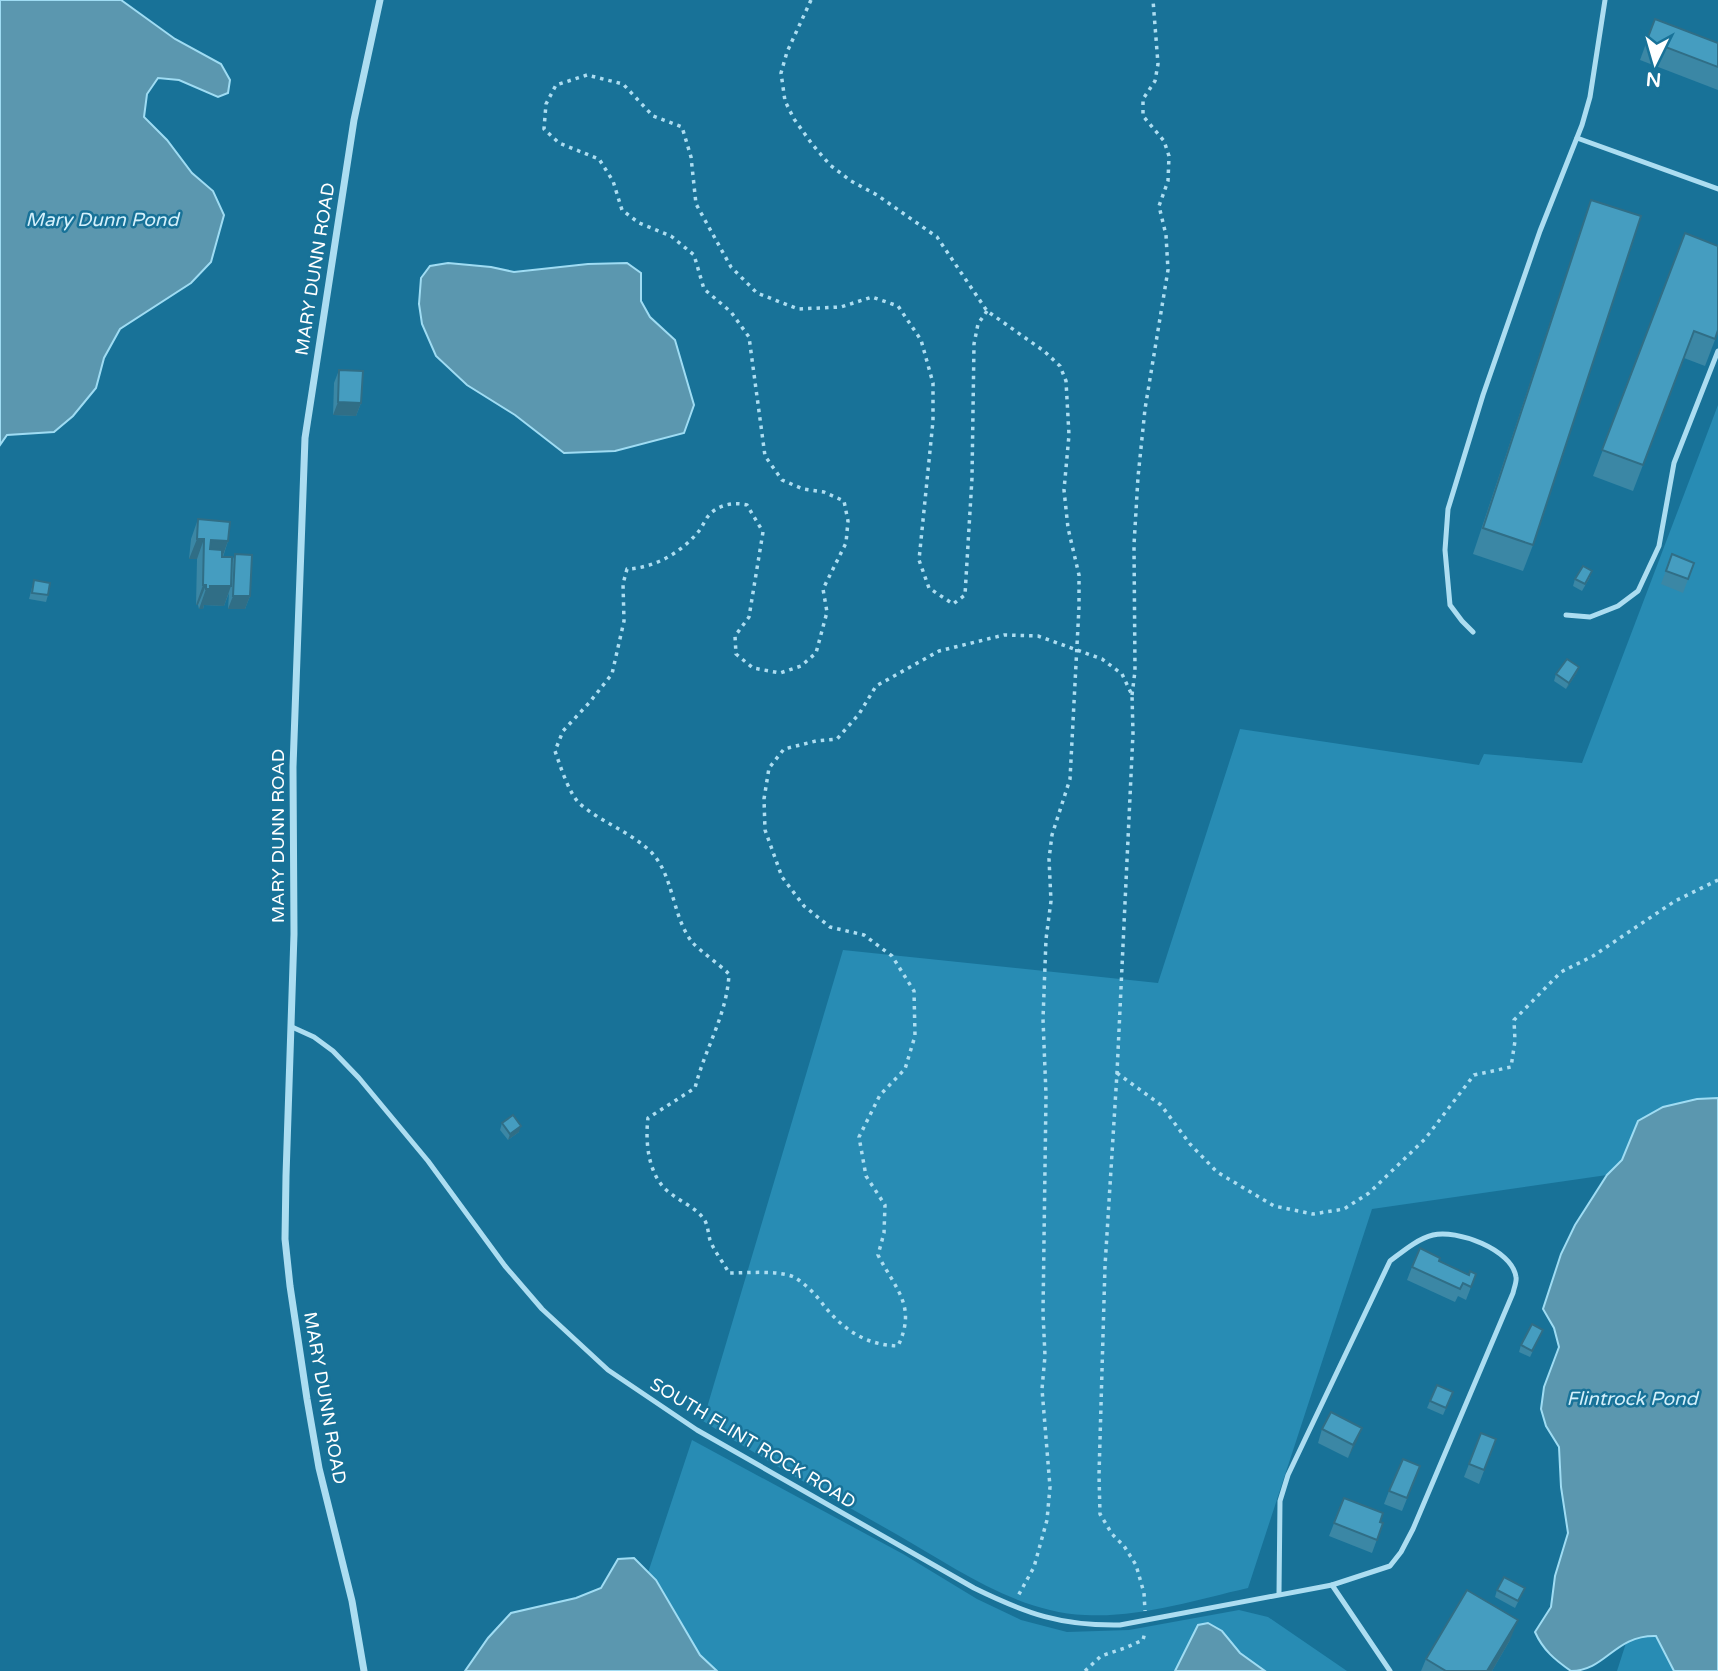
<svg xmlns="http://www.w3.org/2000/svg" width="1718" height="1671" font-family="'Varela Round',sans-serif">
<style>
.green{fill:#288cb4}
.water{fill:#5b97af;stroke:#9fdcf3;stroke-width:2}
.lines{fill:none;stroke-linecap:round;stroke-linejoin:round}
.path{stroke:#acddf1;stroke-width:3.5;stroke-dasharray:3.5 5;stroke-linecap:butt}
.service{stroke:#acddf1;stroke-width:5}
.minor{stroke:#acddf1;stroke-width:7}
.wall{fill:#3b87a5}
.shaded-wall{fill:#306e86}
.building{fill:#459dc0;stroke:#306e86;stroke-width:2}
.labels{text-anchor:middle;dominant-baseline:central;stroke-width:5;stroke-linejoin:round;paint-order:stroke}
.street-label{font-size:18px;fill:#fff;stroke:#187298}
.water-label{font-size:19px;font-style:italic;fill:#d4f0fb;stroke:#187298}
</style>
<rect width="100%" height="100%" fill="#187298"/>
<g class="green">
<path d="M 1718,405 L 1718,1165 L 1607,1175 L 1372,1209 L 1248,1588 C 1195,1600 1140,1618 1085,1615 C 1016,1612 954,1567 896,1534 C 831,1497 766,1461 703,1421 L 843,950 L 1158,983 L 1240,729 L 1479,765 L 1484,754 L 1582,763 Z"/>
<polygon points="692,1440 903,1554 977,1599 1021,1620 1067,1632 1129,1630 1239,1610 1268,1617 1347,1671 648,1671 619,1660"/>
<polygon points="1640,1636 1656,1636 1674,1671 1617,1671 1626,1643"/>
</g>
<g class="water">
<polygon points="0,0 121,0 175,39 221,64 230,80 228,93 218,97 179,80 158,78 147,94 144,117 167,140 192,173 213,191 224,215 211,262 191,283 120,329 104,358 96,388 73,416 54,432 7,435 0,445"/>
<polygon points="448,263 491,267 514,272 588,264 627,263 641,273 641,301 650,317 675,340 694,405 684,433 615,451 564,453 515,415 467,385 436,356 422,324 419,304 421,278 430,266"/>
<path d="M 1718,1098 L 1718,1671 L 1674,1671 L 1656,1636 C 1614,1635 1606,1671 1571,1671 C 1555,1660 1543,1650 1535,1632 L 1551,1607 L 1555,1576 L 1568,1533 L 1561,1487 L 1559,1447 L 1546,1426 L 1541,1409 L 1544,1387 L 1559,1347 L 1554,1328 L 1543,1309 L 1561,1254 L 1575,1225 L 1607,1175 L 1622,1160 L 1638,1121 L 1663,1107 L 1697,1099 Z"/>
<polygon points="634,1558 656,1580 700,1655 717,1671 465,1671 488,1638 511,1613 576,1598 601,1588 618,1559"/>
<polygon points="1208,1623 1222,1631 1240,1653 1265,1671 1175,1671 1198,1625"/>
</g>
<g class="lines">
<g class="path">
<polyline points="811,0 787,52 781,73 785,101 794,119 812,144 830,165 851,181 877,195 937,237 987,311 1044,351 1060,366 1066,381 1069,435 1064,490 1068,528 1079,575 1079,607 1070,779 1052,835 1049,859 1051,901 1046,939 1043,1019 1046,1095 1043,1313 1045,1356 1042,1389 1050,1487 1047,1520 1034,1567 1018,1596"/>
<path d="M 987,311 L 978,324 L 974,344 L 972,478 L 965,595 L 953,604 L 929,588 L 919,560 L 933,421 L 933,383 L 921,340 L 898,306 L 872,297 L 841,307 L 798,309 L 757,293 L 731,267 L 696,204 L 691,157 L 682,127 L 653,116 L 623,84 L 587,75 L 556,85 L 546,104 L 544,129 L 559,143 L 599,159 L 613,181 L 622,210 L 639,223 L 671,236 L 694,255 L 704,289 L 731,312 L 749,337 L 765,456 L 782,480 L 803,489 L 824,492 L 844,501 L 848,521 L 846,543 L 823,589 L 827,612 L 816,653 L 801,666 L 780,673 L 753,668 L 736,654 L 735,636 L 749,617 L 763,532 L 747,505 C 735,502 721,504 711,513 C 706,517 703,526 699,531 C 681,553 654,568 627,569 L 623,584 L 624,621 L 612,674 L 589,703 L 563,731 L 555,751 C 560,765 569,794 580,804 C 602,823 630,831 652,853 C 674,877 672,916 692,942 C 701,952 719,964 729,974 C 727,1015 705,1048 695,1088 L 648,1118 C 645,1142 648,1177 670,1193 C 681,1202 695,1207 704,1219 C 708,1225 708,1233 710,1240 C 714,1251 723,1262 729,1273 C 746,1273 778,1270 794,1277 C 806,1284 817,1296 825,1307 C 845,1331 867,1345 898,1346 C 917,1306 896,1290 878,1255 L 884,1233 L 885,1205 L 866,1176 L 859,1137 L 880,1095 L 905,1069 L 915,1036 L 914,991 L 892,956 L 864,935 L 830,927 L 804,906 L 782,877 L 765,830 L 764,799 L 769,768 L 784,749 L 816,741 L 837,739 L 859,714 L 876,686 L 939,651 L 1004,635 L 1038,636 L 1102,659 L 1122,674 L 1132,695 L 1133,733 L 1117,1073 L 1105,1266 L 1099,1475 L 1100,1514 L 1112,1534 L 1124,1546 L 1136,1565 L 1144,1593 L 1145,1611"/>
<polyline points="1132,695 1135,671 1134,545 1138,477 1145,409 1168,270 1166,235 1159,206 1168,181 1169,156 1164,141 1143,116 1143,99 1155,81 1158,64 1153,0"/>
<polyline points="1117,1073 1161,1105 1190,1144 1217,1172 1274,1206 1313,1214 1344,1209 1369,1193 1425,1139 1474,1075 1511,1067 1515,1041 1514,1020 1561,972 1593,956 1675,901 1718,880"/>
<polyline points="1085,1671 1101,1656 1125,1648 1143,1640 1145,1632"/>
</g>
<g class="service">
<polyline points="1577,138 1718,189"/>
<polyline points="1566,615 1590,617 1618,606 1638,591 1659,546 1674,463 1718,351"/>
<polyline points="1473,632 1462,621 1450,605 1445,550 1448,509 1483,395 1540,231 1582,125 1590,97 1605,0"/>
<path d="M 292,1027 L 314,1037 L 333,1051 L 359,1078 L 428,1161 L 505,1266 L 542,1309 L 608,1370 L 697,1430 L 974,1588 C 1027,1614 1061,1626 1120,1625 L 1332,1585"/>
<path d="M 1279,1594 L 1280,1501 L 1288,1475 L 1390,1261 C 1402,1252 1417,1239 1433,1235 C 1456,1229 1512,1249 1516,1277 C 1517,1281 1514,1288 1513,1293 L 1413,1529 L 1401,1552 L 1390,1566 L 1332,1585 L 1390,1671"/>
</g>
<polyline class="minor" points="364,1671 352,1601 319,1468 307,1399 290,1286 285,1239 286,1176 294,934 293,767 305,438 354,120 380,0"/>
</g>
<g class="wall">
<polygon points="1655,19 1718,43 1718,90 1640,60"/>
<polygon points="1591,200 1533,545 1523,571 1473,554"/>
<polygon points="1685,233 1718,332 1705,366 1684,358 1633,491 1593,476"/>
<polygon points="339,370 361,403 356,416 333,415 334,383"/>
<polygon points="198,519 228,541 223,557 232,562 235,554 250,596 245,609 228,609 229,593 224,606 204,605 203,609 199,609 198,605 196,605 197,559 189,559 191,539"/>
<polygon points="1672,554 1694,563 1683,593 1661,584"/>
<polygon points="1590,577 1582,591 1573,586 1575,579"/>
<polygon points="34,580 48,595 46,602 29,599"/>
<polygon points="1579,667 1576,674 1566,689 1554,681 1556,674"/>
<polygon points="502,1123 519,1132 508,1140 500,1130"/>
<polygon points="1439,1261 1469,1275 1476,1274 1466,1300 1458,1296 1455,1302 1407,1280 1412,1267"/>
<polygon points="1540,1336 1530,1357 1519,1352 1521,1345"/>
<polygon points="1437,1385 1453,1392 1443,1415 1427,1408"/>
<polygon points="1362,1428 1348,1458 1318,1443 1322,1429"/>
<polygon points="1481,1433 1496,1439 1479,1484 1464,1477"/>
<polygon points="1420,1466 1402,1511 1384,1504 1389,1491"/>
<polygon points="1344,1498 1380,1522 1383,1523 1372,1553 1329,1536"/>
<polygon points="1525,1588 1515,1608 1495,1597 1497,1590"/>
<polygon points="1510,1640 1492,1671 1421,1671 1426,1659"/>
</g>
<g class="shaded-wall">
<polygon points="338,402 361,403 356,416 333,415"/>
<polygon points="197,539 204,539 197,559 189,559"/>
<polygon points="211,540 228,541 221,561 203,560"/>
<polygon points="203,585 206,585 198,605 196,605"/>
<polygon points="210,586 231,586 224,606 204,605 203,609 199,609 206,589"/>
<polygon points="233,596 250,596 245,609 228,609"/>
<polygon points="1579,667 1576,674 1566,689 1569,683"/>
<polygon points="521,1126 519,1132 508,1140 510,1134"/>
<polygon points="1362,1428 1357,1441 1348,1458 1353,1445"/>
<polygon points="1518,1620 1510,1640 1492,1671 1487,1671"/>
</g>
<g class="building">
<polygon points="1655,19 1718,43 1718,67 1647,40"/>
<polygon points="1591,200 1641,216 1533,545 1483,528"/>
<polygon points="1685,233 1718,246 1718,330 1715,339 1694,331 1643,465 1602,450"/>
<polygon points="339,370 363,371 361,403 338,402"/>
<polygon points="198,519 230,522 228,541 211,540 210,549 222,550 222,557 232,557 231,586 210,586 210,589 206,589 206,585 203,585 204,539 197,539"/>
<polygon points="235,554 252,555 250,596 233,596"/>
<polygon points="1672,554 1694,563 1688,579 1666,571"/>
<polygon points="1583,566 1592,571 1585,584 1575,579"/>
<polygon points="34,580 50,583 48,595 32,593"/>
<polygon points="1567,659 1579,667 1569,683 1556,674"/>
<polygon points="513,1115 521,1126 510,1134 502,1123"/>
<polygon points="1420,1248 1440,1258 1439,1261 1469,1275 1470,1271 1476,1274 1471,1287 1463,1283 1460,1289 1412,1267"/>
<polygon points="1532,1324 1543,1330 1532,1351 1521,1345"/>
<polygon points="1437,1385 1453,1392 1446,1408 1430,1401"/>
<polygon points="1331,1412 1362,1428 1353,1445 1322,1429"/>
<polygon points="1481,1433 1496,1439 1484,1470 1469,1464"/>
<polygon points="1403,1459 1420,1466 1407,1498 1389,1491"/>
<polygon points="1344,1498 1383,1513 1380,1522 1383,1523 1377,1540 1334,1523"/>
<polygon points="1504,1577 1525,1588 1518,1601 1497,1590"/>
<polygon points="1467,1590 1518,1620 1487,1671 1446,1671 1426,1659"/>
</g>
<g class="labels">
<g class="street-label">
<text transform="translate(315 269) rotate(-81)">MARY DUNN ROAD</text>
<text transform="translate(278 836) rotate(-90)">MARY DUNN ROAD</text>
<text transform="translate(325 1398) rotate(80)">MARY DUNN ROAD</text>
<text transform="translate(753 1443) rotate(31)">SOUTH FLINT ROCK ROAD</text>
</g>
<g class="water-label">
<text x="102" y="220">Mary Dunn Pond</text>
<text x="1632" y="1399">Flintrock Pond</text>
</g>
</g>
<g transform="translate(1655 63) rotate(185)" stroke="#187298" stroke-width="5" paint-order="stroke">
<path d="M0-5L12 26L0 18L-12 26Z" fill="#ffffff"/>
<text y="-10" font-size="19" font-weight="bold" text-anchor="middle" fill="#ffffff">N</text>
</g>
</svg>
